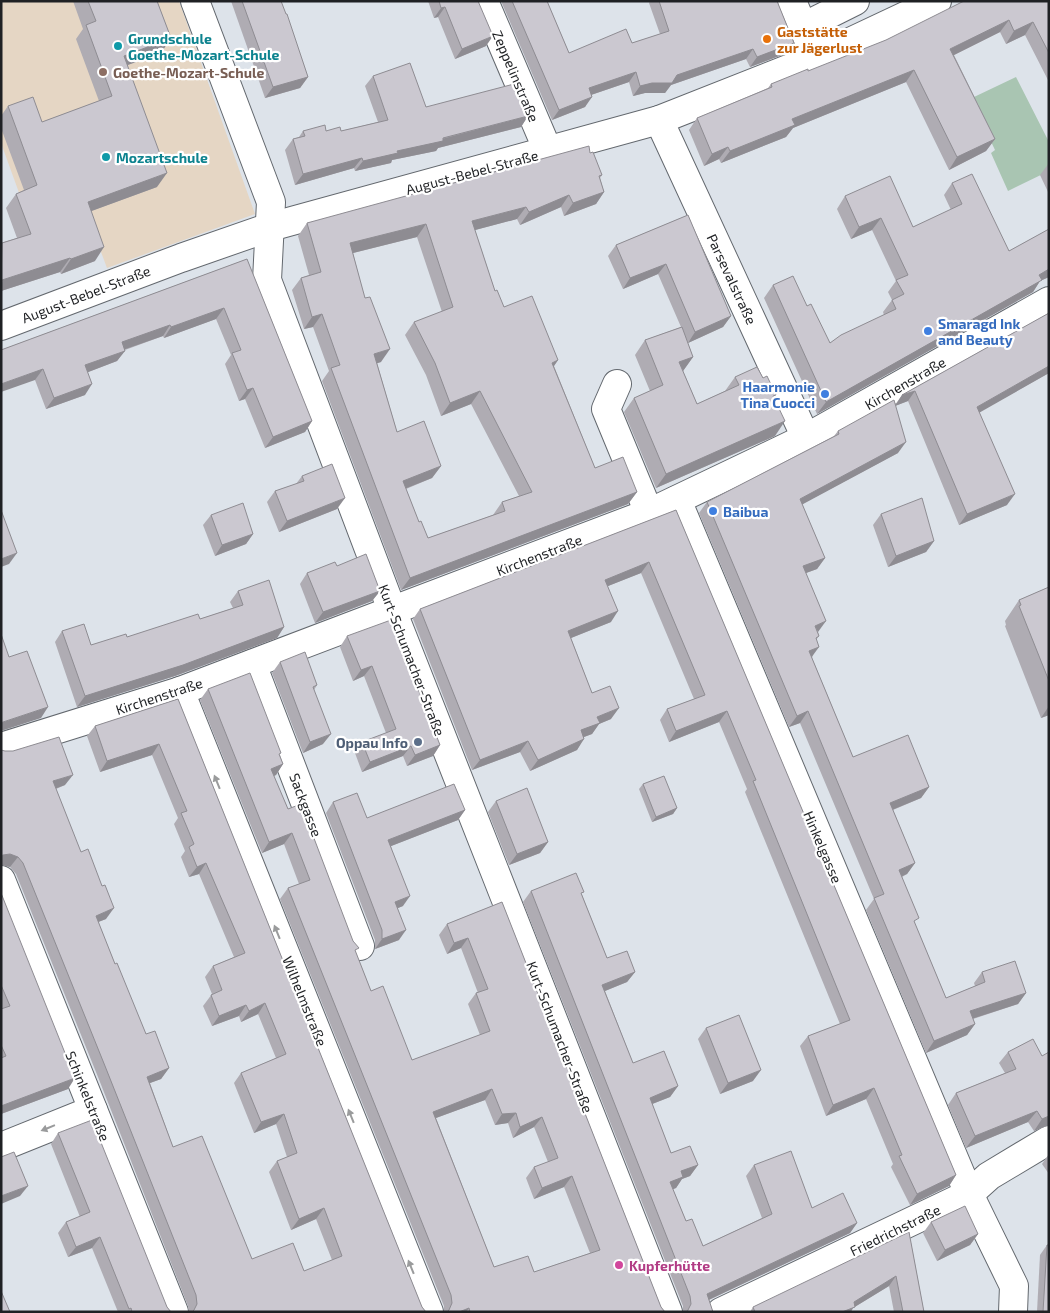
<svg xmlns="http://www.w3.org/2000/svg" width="1050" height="1313" font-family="'Exo 2',sans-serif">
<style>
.education{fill:#e5d6c4}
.green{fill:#a9c5b2}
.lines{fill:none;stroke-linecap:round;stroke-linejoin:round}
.minor-casing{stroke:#63686e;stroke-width:30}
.minor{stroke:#fff;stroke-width:28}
.wall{fill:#afacb3;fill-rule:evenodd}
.shaded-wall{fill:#8e8c92}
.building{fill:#cbc8d0;stroke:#8e8c92;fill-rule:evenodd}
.oneway{fill:#9a9b9c}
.food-dot{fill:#e8710a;stroke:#fff;stroke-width:2}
.culture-dot{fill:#0f9aa8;stroke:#fff;stroke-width:2}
.education-dot{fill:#8d6e63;stroke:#fff;stroke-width:2}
.shop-dot{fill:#3f7fe0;stroke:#fff;stroke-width:2}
.service-dot{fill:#5c6f8a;stroke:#fff;stroke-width:2}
.hotel-dot{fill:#d1479c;stroke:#fff;stroke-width:2}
.labels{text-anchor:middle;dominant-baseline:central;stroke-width:4.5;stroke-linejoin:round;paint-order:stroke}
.food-label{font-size:14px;font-weight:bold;fill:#c56008;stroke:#fff;text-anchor:start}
.culture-label{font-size:14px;font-weight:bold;fill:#0d838f;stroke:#fff;text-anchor:start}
.education-label{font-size:14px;font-weight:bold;fill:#785e54;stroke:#fff;text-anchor:start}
.street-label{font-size:14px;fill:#1f2124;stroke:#fff}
.shop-label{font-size:14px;font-weight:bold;fill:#366cbe;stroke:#fff;text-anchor:start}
.service-label{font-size:14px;font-weight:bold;fill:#4e5e75;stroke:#fff;text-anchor:end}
.hotel-label{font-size:14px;font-weight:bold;fill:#b23c85;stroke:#fff;text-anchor:start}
</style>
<rect width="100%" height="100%" fill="#dde3ea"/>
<polygon class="education" points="1,1 179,1 255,214 107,268 79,193 26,212 1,143"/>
<polygon class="green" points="1016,77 1049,142 1049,171 1008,191 991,153 995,150 975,108 979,106 974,97"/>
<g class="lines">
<g class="minor-casing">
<g id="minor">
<polyline points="195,1 271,202 267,280 392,610 668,1312"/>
<polyline points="484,1 548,151"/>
<polyline points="792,1 816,58"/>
<polyline points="803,27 855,1"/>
<polyline points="659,120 806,438"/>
<polyline points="1,326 181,258 270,227 659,120 816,58 937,1"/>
<polyline points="617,384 606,409 649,513"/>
<polyline points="677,500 969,1194 1014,1286 1013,1312"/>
<polyline points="252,664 360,946"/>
<polyline points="180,691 429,1312"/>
<polyline points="1,747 180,691 649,513 806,438 1049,301"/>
<polyline points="1,880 174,1312"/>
<polyline points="1,1147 93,1110"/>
<polyline points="721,1312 969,1194 989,1176 1049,1140"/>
</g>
</g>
<use href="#minor" class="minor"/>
</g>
<g class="wall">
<polygon points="73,1 157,1 171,38 161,53 127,65 157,187 91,211 95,261 61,274 60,272 1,291 1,243 17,238 6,208 16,194 24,190 1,128 1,116 8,106 42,122 99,101 76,39 83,29"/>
<polygon points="231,1 281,1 308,77 300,88 265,98"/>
<polygon points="428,1 478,1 486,46 455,59 438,17 434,18"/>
<polygon points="501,1 547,1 569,53 632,43 660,34 649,3 650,1 777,1 787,53 750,67 746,59 671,85 665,93 645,93 633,96 629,82 591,95 585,107 552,120"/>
<polygon points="1049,1 1049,82 1025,35 1006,44 1000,32 954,55 995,139 986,151 949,170 906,82 793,128 786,137 721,163 719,159 704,166 689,130 697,118 768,88 771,84 808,71"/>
<polygon points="373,76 426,107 528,116 521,127 438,148 436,151 392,160 391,163 355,171 354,168 295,185 285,150 293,139 299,137 303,131 341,131 378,122 365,86"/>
<path d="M 590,153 L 602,175 L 600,178 L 604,192 L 596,204 L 564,216 L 561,207 L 520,225 L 517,219 L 475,230 L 495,291 L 504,307 L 558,360 L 554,366 L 595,468 L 637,492 L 628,504 L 401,590 L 322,381 L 329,371 L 313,327 L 304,329 L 292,290 L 301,278 L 309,275 L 298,236 L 307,223 ZM 417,237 L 442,312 L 414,322 L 405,335 L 426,375 L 441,416 L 471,404 L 519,496 L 502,502 L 493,515 L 428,538 L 419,522 L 406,489 L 432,478 L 441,466 L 397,432 L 377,363 L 381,362 L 353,253 Z"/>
<polygon points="1049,163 1049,194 1040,175"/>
<polygon points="952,183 1009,251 1049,229 1049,277 1040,281 1033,292 817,414 764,298 773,285 807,306 830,343 884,315 883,312 892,300 888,292 896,281 872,230 851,239 837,209 845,196 913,227 951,210 944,195"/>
<polygon points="688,215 731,316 723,327 688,343 693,357 683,371 697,404 725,391 735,377 763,378 774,397 775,436 656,488 624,412 634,398 650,391 635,355 645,340 681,327 658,274 623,289 608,256 616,245"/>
<polygon points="247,259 312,421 305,432 265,448 245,399 239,401 225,364 231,355 216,319 164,338 163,336 125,350 117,361 88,372 85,395 46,409 35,380 1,350"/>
<polygon points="1049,313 1049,373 979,412 1007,505 959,525 908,401 895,406 898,453 802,504 825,558 817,569 806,573 818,632 819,636 816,640 812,658 853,757 929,787 921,798 893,810 915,863 907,874 902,877 915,924 946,998 975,986 974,983 982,972 1026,993 1018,1004 973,1019 975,1024 967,1035 926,1053 866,910 874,899 800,723 789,727 699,513 707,502 834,436 838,431 895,405 902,395"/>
<polygon points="302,476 337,509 279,532 267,502 275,491 296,484"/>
<polygon points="676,510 956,1175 949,1186 910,1205 891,1167 893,1164 866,1099 826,1116 800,1046 808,1036 840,1024 745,792 747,789 719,722 669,742 660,720 667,709 694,699 641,573 608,586 611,622 571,638 592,693 611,719 599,724 592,734 584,737 577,750 530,771 520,752 472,770 413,619 420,609"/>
<polygon points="881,514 934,541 926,552 888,567 873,525"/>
<polygon points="211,515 253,534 246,544 215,556 203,525"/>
<polygon points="337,566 380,591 372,601 315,623 300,584 307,573"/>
<polygon points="1049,587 1049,715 1041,718 1005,626 1006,625 1005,621 1019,600"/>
<polygon points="238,591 284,627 277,638 175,676 77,707 55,642 62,631 91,645 127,637 200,619 233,608 230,602"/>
<polygon points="347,636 440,745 433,756 407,766 403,756 362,772 355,753 362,742 386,733 364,676 353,681 340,647"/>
<polygon points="280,662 317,685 314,690 323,744 303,753 272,673"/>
<path d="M 208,689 L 280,755 L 283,764 L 276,775 L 274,776 L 288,809 L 356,953 L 371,991 L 412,1060 L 480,1035 L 468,1004 L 476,993 L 478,993 L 461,948 L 447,954 L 439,935 L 447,924 L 502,902 L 661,1307 L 665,1312 L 444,1312 L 444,1306 L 280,899 L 288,888 L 299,884 L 284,844 L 262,853 L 200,700 ZM 485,1100 L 495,1125 L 508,1123 L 513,1138 L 534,1127 L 548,1162 L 534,1167 L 526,1178 L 534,1199 L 564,1187 L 590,1253 L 534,1272 L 494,1267 L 436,1118 Z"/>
<polygon points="178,699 422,1307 426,1312 189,1312 188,1306 98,1077 16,874 10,867 3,865 1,750 65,785 56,789 106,919 98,922 115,964 146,1034 169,1068 161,1079 150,1083 173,1147 252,1259 304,1271 332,1260 316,1219 291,1230 269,1172 277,1161 287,1157 276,1124 254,1133 234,1083 241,1073 276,1058 258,1014 241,1022 239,1016 212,1026 203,1006 212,994 205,977 213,966 234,957 199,874 189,877 181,857 185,851 174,824 178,818 152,755 100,772 87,736 95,726"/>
<polygon points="643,784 677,808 673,814 652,822 639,789"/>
<polygon points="496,801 548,842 540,853 509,865 488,812"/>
<polygon points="333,802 367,818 465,810 458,820 391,846 403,906 398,908 399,940 375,949 375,940 326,813"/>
<polygon points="531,891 582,895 607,958 635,972 627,982 605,991 633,1063 678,1086 670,1097 652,1104 671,1153 698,1165 690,1176 682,1179 676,1188 673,1189 686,1221 703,1246 762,1218 746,1176 754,1165 812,1208 857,1223 850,1233 709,1300 713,1312 683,1312 683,1306 523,902"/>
<polygon points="1,893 68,1089 1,1114"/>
<polygon points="706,1028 753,1081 720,1094 698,1039"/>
<polygon points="1008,1052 1049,1125 1034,1131 1028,1122 966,1148 948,1105 956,1093 1005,1073 999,1063"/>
<polygon points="58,1133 167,1307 171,1312 118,1312 92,1248 68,1257 58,1233 66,1222 80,1217 51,1144"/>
<polygon points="1049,1154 1049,1174 1042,1164"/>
<polygon points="931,1222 978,1234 970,1245 937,1261 923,1233"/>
<polygon points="909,1232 924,1312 894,1312 889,1286 853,1308 755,1312"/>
<polygon points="1047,1245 1049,1312 1037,1312 1040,1255"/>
<polygon points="753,1307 755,1312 750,1312"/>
</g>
<g class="shaded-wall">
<polygon points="445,7 438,17 434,18 441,8"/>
<polygon points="1009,20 1000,32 942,61 950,49"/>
<polygon points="1033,22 1025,35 1006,44 1014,31"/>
<polygon points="493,36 486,46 455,59 462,49"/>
<polygon points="171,38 161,53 114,70 124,56"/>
<polygon points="794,43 787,53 750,67 757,57"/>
<polygon points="753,49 746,59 671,85 665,93 645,93 633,96 640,86 677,75"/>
<polygon points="914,70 906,82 793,128 786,137 721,163 730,151 792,119"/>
<polygon points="636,72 629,82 582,98 589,88"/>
<polygon points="308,77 300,88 265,98 273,87"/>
<polygon points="592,97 585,107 552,120 559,110"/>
<polygon points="528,116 521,127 438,148 436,151 392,160 391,163 355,171 363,161 397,151"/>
<polygon points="995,139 986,151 949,170 957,157"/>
<polygon points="728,147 719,159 704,166 712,154"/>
<polygon points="362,158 354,168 295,185 303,174"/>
<polygon points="167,173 157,187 78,216 88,202"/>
<polygon points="604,192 596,204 564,216 573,203"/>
<polygon points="569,195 561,207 520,225 529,212"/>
<polygon points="526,207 517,219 464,233 472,221"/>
<polygon points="881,218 872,230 851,239 859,227"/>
<polygon points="426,224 417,237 341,256 350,243"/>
<polygon points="104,247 95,261 61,274 71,259"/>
<polygon points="70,258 60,272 1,291 1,281 2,280"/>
<polygon points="666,264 658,274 623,289 630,278"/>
<polygon points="1049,269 1049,277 1040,281 1033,292 817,414 826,402"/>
<polygon points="224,308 216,319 164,338 171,327"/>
<polygon points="322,314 313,327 304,329 312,317"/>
<polygon points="731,316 723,327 688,343 695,332"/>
<polygon points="170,325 163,336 114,353 122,342"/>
<polygon points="390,349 381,362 365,367 374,354"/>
<polygon points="125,351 117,361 78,376 85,365"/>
<polygon points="693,357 683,371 679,362"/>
<polygon points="558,360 549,373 552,363"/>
<polygon points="1049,366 1049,373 970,418 977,407"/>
<polygon points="43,369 35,380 1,392 1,384"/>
<polygon points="92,384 85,395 46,409 54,398"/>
<polygon points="253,388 245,399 239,401 247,390"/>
<polygon points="480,391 471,404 441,416 450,403"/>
<polygon points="915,391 908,401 895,406 902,395"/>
<polygon points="312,421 305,432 265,448 273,437"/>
<polygon points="785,421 775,436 656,488 666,474"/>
<polygon points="906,442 898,453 792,510 800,499"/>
<polygon points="441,466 432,478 394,493 403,481"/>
<polygon points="637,492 628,504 401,590 410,578"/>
<polygon points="1015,494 1007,505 959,525 967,514"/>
<polygon points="345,498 337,509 279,532 287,521"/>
<polygon points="253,534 246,544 215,556 222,545"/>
<polygon points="934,541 926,552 888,567 896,556"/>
<polygon points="17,553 9,564 1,567 1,559"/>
<polygon points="825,558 817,569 795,577 803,566"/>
<polygon points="649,562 641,573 598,590 605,580"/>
<polygon points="380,591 372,601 315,623 323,612"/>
<polygon points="618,611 611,622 561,642 568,631"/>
<polygon points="826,621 818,632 815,626"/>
<polygon points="284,627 277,638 175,676 77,707 85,696"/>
<polygon points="819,647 811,658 809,651"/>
<polygon points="372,666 364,676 353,681 361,670"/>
<polygon points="1049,706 1049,715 1041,718"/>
<polygon points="48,707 41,718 1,731 1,723 3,722"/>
<polygon points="619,708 611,719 599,724 592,734 573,741 581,730 597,717"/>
<polygon points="727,711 719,722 669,742 676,731"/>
<polygon points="808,711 800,723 789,727 797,716"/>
<polygon points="331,734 323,744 303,753 310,742"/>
<polygon points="584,739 577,750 530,771 538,760"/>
<polygon points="528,741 520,752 472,770 480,760"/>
<polygon points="159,744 152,755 100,772 107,761"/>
<polygon points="440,745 433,756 407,766 415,755"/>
<polygon points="411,746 403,756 362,772 370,762"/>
<polygon points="283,764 276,775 264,780 271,769"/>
<polygon points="73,775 65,785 46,792 53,781"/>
<polygon points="929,787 921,798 882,814 890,803"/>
<polygon points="677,808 673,814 652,822 656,817"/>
<polygon points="465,810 458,820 381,850 388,840"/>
<polygon points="292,833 284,844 262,853 269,842"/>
<polygon points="548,842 540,853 509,865 517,854"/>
<polygon points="10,854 18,857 10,867 1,865 1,856 3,855"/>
<polygon points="206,863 199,874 189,877 197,867"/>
<polygon points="915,863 907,874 891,881 899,870"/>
<polygon points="410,896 403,906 388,912 395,902"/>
<polygon points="114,908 106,919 88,926 96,916"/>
<polygon points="406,930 399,940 375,949 382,939"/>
<polygon points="468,938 461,948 447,954 454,943"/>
<polygon points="635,972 627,982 595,995 602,985"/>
<polygon points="1026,993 1018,1004 962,1022 970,1011"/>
<polygon points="265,1003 258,1014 241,1022 249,1011"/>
<polygon points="246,1005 239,1016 212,1026 219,1016"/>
<polygon points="975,1024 967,1035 926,1053 934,1041"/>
<polygon points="169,1068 161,1079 139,1087 147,1077"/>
<polygon points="761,1070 753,1081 720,1094 728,1083"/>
<polygon points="75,1078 68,1089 1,1114 1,1106"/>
<polygon points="678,1086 670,1097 642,1108 650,1098"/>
<polygon points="874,1088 866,1099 826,1116 833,1105"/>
<polygon points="492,1089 485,1100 425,1122 433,1112"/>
<polygon points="1037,1111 1028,1122 966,1148 975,1136"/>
<polygon points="516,1113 508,1123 495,1125 502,1114"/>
<polygon points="284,1114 276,1124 254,1133 261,1122"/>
<polygon points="1049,1116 1049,1125 1034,1131 1042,1119"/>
<polygon points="542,1117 534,1127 513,1138 520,1127"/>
<polygon points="698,1165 690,1176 682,1179 676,1188 663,1193 670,1182 681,1171"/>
<polygon points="956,1175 949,1186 910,1205 917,1194"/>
<polygon points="572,1176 564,1187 534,1199 542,1188"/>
<polygon points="28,1186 20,1196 1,1204 1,1196"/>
<polygon points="324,1208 316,1219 291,1230 299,1219"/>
<polygon points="857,1223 850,1233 700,1304 707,1294"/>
<polygon points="978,1234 970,1245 937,1261 945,1250"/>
<polygon points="100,1237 92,1248 68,1257 76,1247"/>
<polygon points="896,1276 889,1286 853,1308 851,1312 842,1312 854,1302"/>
<polygon points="469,1308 466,1312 459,1312"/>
</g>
<g class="building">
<polygon points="88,1 157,1 171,38 124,56 167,173 88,202 104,247 71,259 70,258 2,280 3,282 1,283 2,243 31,234 16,194 37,185 8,106 33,97 42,122 112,96 86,25 96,21"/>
<polygon points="242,1 281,1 286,14 287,14 308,77 273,87"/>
<polygon points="439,1 478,1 493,36 462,49 445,7 441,8"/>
<polygon points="512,1 547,1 569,53 626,29 632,43 669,31 659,1 777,1 794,43 757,57 753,49 677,75 672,83 652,83 640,86 636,72 589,88 592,97 559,110"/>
<polygon points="964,1 1049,1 1049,53 1033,22 1014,31 1009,20 950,49 995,139 957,157 914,70 792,119 795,125 730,151 728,147 712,154 697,118 772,87 771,84 808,69 808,71 886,40"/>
<polygon points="410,63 426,107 514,84 528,116 443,138 443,141 397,151 398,153 363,161 362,158 303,174 293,139 305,136 303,131 325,125 326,131 340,127 341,131 388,120 373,76"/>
<path d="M 589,146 L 590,153 L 593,152 L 602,175 L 599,176 L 604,192 L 573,203 L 569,195 L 529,212 L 526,207 L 472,221 L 495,291 L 497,290 L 504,307 L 532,296 L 558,360 L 552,363 L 595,468 L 623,457 L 637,492 L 410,578 L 331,368 L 340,365 L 322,314 L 312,317 L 301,278 L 321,272 L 307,223 ZM 426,224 L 453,307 L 414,322 L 435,363 L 450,403 L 480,391 L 532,492 L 502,502 L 505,511 L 428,538 L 421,521 L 419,522 L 403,481 L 441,466 L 424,421 L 397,432 L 374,354 L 390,349 L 370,297 L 365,298 L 350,243 Z"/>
<polygon points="972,174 1009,251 1049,229 1049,269 1039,275 1042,280 826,402 773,285 793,276 807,306 811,304 830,343 841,335 896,309 892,300 904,294 896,280 908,275 881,218 859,227 845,196 890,176 913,227 962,204 952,183"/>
<polygon points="688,215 731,316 695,332 666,264 630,278 616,245"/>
<polygon points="247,259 312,421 273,437 253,388 247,390 232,353 241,350 224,308 171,327 170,325 122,342 125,351 85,365 92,384 54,398 43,369 1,384 1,350"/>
<polygon points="1049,313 1049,366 977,407 1015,494 967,514 915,391 902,395"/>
<polygon points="682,327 693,357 679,362 697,404 739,385 735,377 757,367 763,378 767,376 776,395 773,396 785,421 666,474 634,398 663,385 645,340"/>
<polygon points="894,400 906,442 800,499 825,558 803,566 826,621 815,626 819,636 816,638 819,647 809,651 853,757 908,735 929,787 890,803 915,863 899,870 919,918 914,921 946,998 985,982 982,972 1015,961 1026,993 970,1011 975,1024 934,1041 874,898 884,894 808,711 797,716 707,502 839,434 838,431"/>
<polygon points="332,464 345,498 287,521 275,491 304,481 302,476"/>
<polygon points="922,498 934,541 896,556 881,514"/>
<polygon points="243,503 253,534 222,545 211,515"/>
<polygon points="1,510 17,553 1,559"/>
<polygon points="676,510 956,1175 917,1194 899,1156 902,1155 874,1088 833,1105 808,1036 850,1020 753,781 756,780 727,711 676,731 667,709 705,695 649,562 605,580 618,611 568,631 592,693 610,686 619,708 597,717 600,723 581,730 584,739 538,760 528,741 480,760 420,609"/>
<polygon points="366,554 380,591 323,612 307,573 335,562 337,566"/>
<polygon points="269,580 284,627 183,665 85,696 62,631 84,624 91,645 126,634 127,637 198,614 200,619 243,605 238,591"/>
<polygon points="1049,587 1049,681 1019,606 1021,605 1019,600"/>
<polygon points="391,620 440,745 415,755 411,746 370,762 362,742 396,729 372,666 361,670 347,636"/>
<polygon points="1,634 9,657 27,651 48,707 3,722 1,723"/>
<polygon points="305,652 317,685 313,687 331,734 310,742 280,662"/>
<path d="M 250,673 L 281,753 L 279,754 L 283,764 L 271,769 L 288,809 L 301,804 L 353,941 L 359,948 L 355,950 L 371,991 L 383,986 L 412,1060 L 490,1031 L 476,993 L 488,989 L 468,938 L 454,943 L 447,924 L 502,902 L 661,1307 L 665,1312 L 470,1312 L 469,1308 L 459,1312 L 447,1312 L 449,1310 L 452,1303 L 451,1295 L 288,888 L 310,880 L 292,833 L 269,842 L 208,689 ZM 492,1089 L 502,1114 L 516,1113 L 520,1127 L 542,1117 L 558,1158 L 534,1167 L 542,1188 L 572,1176 L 600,1250 L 534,1272 L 528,1256 L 494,1267 L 433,1112 Z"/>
<polygon points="178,699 422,1307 426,1312 192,1312 194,1310 197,1304 196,1295 105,1066 23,863 18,857 10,854 3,855 1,856 1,750 5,751 13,751 59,737 73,775 53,781 81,852 88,849 102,886 105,885 114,908 96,916 115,964 117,963 146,1034 155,1031 169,1068 147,1077 173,1147 202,1136 252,1259 293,1243 304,1271 342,1256 324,1208 299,1219 277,1161 297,1153 284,1114 261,1122 241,1073 286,1054 265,1003 249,1011 246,1005 219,1016 211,995 222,990 213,966 245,953 206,863 197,867 189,847 194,844 181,813 187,811 159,744 107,761 95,726"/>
<polygon points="664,776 677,808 656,817 643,784"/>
<polygon points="454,784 465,810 388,840 410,896 395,902 406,930 382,939 382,930 333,802 357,793 367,818"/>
<polygon points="527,788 548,842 517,854 496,801"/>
<polygon points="576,873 584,892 581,893 607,958 627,951 635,972 602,985 633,1063 664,1051 678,1086 650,1098 671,1153 690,1146 698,1165 681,1171 683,1177 670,1182 686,1221 692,1219 703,1246 772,1214 754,1165 791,1151 812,1208 843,1193 857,1223 707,1294 713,1312 687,1312 691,1304 690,1296 531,891"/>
<polygon points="1,893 75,1078 1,1106 1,1058 6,1056 1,1045 1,1009 10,1006 1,985"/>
<polygon points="739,1015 761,1070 728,1083 706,1028"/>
<polygon points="1033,1039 1042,1056 1049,1052 1049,1116 1042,1119 1037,1111 975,1136 956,1093 1016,1069 1008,1052"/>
<polygon points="92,1120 167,1307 171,1312 132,1312 131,1308 129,1309 100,1237 76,1247 66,1222 90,1212 58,1133"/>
<polygon points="14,1152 28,1186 1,1196 1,1157"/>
<polygon points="965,1206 978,1234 945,1250 931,1222"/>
<polygon points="909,1232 924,1312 903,1312 896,1276 854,1302 855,1307 842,1312 755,1312 753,1307"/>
<polygon points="1047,1245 1049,1245 1049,1312 1043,1312"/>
<polygon points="1,1291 10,1312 1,1312"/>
</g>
<defs><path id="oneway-solid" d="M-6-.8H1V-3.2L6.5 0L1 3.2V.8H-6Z" transform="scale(1.25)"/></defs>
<g class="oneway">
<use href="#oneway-solid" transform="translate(217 782) rotate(-112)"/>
<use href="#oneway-solid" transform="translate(277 932) rotate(-112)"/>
<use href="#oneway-solid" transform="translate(351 1116) rotate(-112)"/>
<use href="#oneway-solid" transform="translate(48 1128) rotate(158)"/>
<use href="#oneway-solid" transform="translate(411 1267) rotate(-112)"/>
</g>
<circle class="food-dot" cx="767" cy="39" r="5"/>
<g class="culture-dot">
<circle cx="118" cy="46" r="5"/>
<circle cx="106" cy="157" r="5"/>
</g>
<circle class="education-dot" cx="103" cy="72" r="5"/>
<g class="shop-dot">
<circle cx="928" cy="331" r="5"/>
<circle cx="825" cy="394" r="5"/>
<circle cx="713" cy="511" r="5"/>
</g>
<circle class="service-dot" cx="418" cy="742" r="5"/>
<circle class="hotel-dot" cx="619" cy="1265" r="5"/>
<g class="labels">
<g class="food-label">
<text x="777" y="31">Gaststätte<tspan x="777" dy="16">zur Jägerlust</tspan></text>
</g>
<g class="culture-label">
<text x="128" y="38">Grundschule<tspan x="128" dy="16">Goethe-Mozart-Schule</tspan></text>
<text x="116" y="157">Mozartschule</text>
</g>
<g class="education-label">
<text x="113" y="72">Goethe-Mozart-Schule</text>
</g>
<g class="street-label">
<text transform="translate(516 76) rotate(67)">Zeppelinstraße</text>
<text transform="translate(472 172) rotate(-15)">August-Bebel-Straße</text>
<text transform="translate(732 279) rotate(65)">Parsevalstraße</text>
<text transform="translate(86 294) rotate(-21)">August-Bebel-Straße</text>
<text transform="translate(905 383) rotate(-30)">Kirchenstraße</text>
<text transform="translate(539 555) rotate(-21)">Kirchenstraße</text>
<text transform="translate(412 660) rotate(69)">Kurt-Schumacher-Straße</text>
<text transform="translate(159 696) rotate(-18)">Kirchenstraße</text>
<text transform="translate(306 805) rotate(69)">Sackgasse</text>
<text transform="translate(823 847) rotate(67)">Hinkelgasse</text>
<text transform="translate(305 1001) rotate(68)">Wilhelmstraße</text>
<text transform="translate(560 1037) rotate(69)">Kurt-Schumacher-Straße</text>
<text transform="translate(88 1096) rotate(68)">Schinkelstraße</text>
<text transform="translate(895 1230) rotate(-26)">Friedrichstraße</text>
</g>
<g class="shop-label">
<text x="938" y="323">Smaragd Ink<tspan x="938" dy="16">and Beauty</tspan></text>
<text x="815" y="386" text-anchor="end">Haarmonie<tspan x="815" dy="16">Tina Cuocci</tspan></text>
<text x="723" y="511">Baibua</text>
</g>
<g class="service-label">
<text x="408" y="742">Oppau Info</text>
</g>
<g class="hotel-label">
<text x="629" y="1265">Kupferhütte</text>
</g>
</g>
<rect width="1050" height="1313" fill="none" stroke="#1f2124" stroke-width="5"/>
</svg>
